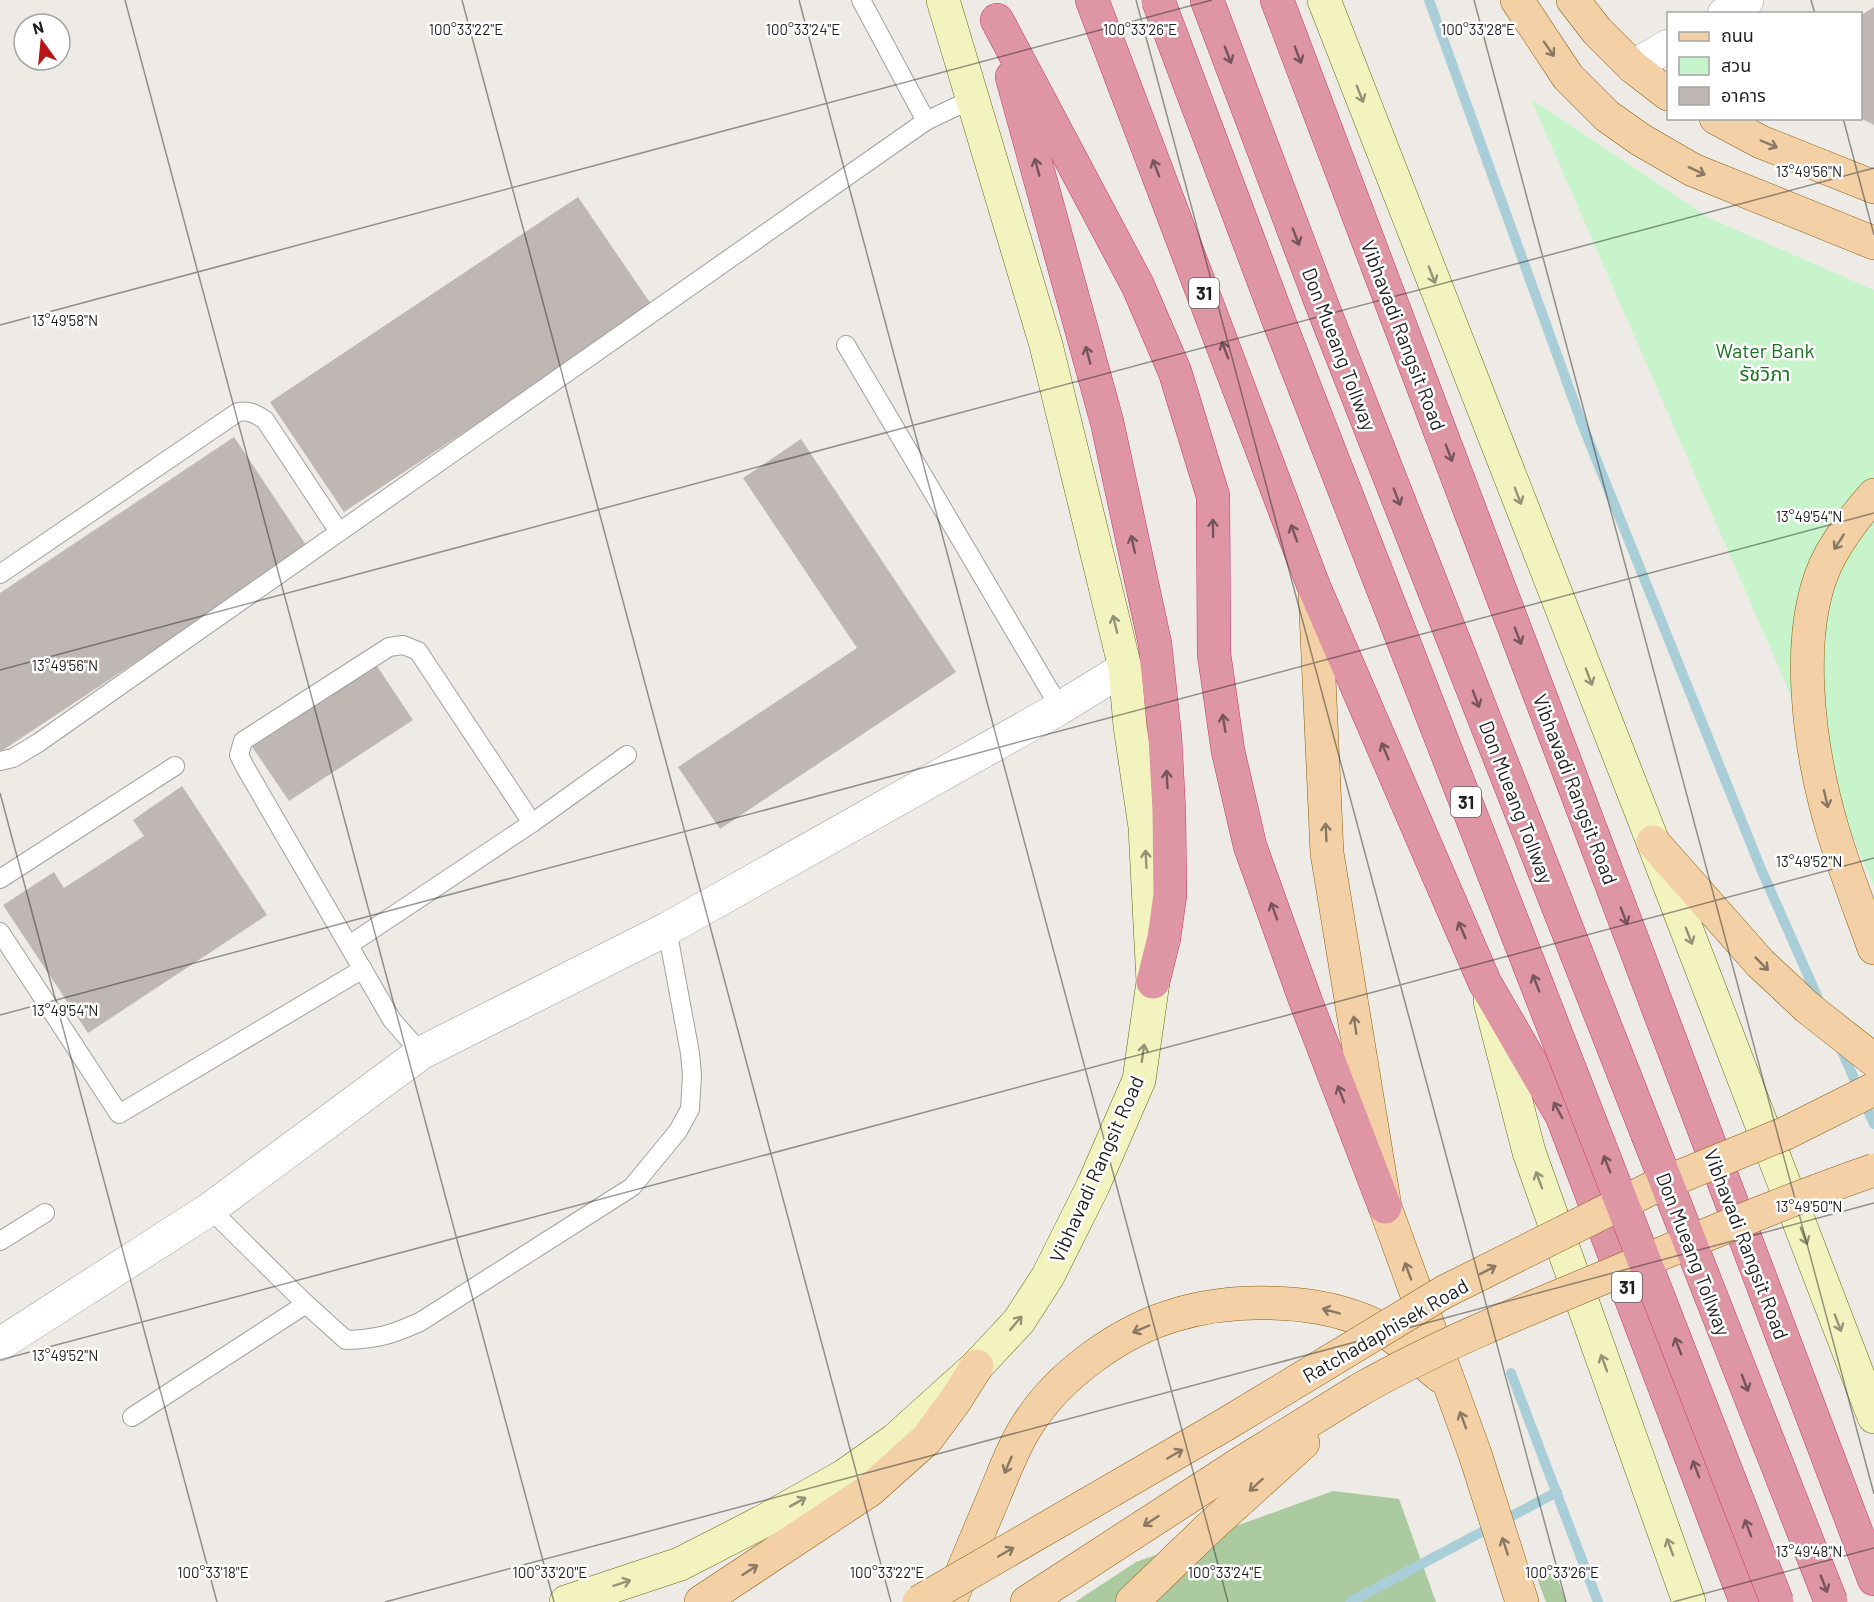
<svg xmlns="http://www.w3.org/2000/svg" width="1874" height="1602" font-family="Barlow,'Noto Sans Thai',sans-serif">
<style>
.forest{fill:#acca9f}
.park{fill:#c7f4ca}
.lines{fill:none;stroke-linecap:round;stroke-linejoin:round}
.stream{stroke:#aaced8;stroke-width:10}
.building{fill:#bfb7b3}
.lane-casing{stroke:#a0a0a0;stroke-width:20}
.street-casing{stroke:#a0a0a0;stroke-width:34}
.secondary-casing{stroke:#636c10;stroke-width:34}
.primary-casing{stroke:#8a5f0f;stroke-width:34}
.highway-casing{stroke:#c9366b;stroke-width:34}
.lane{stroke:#fff;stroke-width:18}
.street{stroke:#fff;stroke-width:33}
.secondary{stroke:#f2f3bf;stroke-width:33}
.primary{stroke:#f3d0a6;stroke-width:33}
.highway{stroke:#de95a4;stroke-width:33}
.primary-bridge-casing{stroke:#8a5f0f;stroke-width:34;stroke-linecap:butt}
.highway-bridge-casing{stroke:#c9366b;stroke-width:34;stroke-linecap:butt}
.primary-bridge{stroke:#f3d0a6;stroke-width:33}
.highway-bridge{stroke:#de95a4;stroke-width:33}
.oneway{stroke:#897862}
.oneway2{stroke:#75545b}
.oneway3{stroke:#939477}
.ticks{fill:none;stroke:#1f1f1f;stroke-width:1.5;stroke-opacity:0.45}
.labels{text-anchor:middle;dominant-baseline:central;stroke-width:5;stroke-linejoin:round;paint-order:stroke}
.shield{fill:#fff;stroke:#626262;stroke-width:1.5}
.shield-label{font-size:18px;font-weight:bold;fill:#1f1f1f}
.street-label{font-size:20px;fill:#1f1f1f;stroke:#fff}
.park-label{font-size:20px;fill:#16731c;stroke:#fff}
.ticks-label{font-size:15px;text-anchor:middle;fill:#1f1f1f;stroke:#fff;stroke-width:5;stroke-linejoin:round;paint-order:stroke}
</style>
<rect width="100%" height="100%" fill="#eeebe6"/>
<g class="forest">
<polygon points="1333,1491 1399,1499 1436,1602 1075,1602 1136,1562"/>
<polygon points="1555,1572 1566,1602 1546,1602 1537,1578"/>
</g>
<polygon class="park" points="1531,99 1709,218 1874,290 1874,886"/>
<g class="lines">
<g class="stream">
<polyline points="1429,0 1582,424 1761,869 1821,1005"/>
<polyline points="1840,1047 1874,1124"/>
<polyline points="1511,1373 1598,1602"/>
<polyline points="1350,1602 1557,1492"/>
</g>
</g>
<g class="building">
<polygon points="1874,7 1874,125 1860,118 1860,16"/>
<polygon points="578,197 653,307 344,512 270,402"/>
<polygon points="234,437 308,548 0,752 0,593"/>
<polygon points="801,439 956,672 720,829 678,767 857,648 743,478"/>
<polygon points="373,660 413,720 289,801 249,742"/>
<polygon points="182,786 267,915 88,1033 3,905 54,872 64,888 144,836 133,820"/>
</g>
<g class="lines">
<g class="lane-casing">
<g id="lane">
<polyline points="861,0 926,121"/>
<polyline points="846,345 1060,708"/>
<path d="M 0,574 L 238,412 C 249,410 256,414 265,420 L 339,532"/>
<polyline points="0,761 13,758 38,743 926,121 972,99"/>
<polyline points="0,879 175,766"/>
<polyline points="0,932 119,1114 363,969"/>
<polyline points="349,945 532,823 627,755"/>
<polyline points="421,1053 392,1020 245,767 239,755 243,741 389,647 403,645 418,651 532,823"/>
<path d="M 210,1209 L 306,1304 L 346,1340 C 377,1339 391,1335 420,1322 L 632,1187 L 678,1131 L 690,1109 L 692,1075 L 690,1053 L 667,929"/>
<polyline points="0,1241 45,1213"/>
<polyline points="132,1417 306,1304"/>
</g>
</g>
<g class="street-casing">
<g id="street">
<polyline points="1724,14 1747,0"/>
<polyline points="1633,67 1668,46"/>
<polyline points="0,1344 210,1209 421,1053 667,929 1060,708 1125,668"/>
</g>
</g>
<g class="secondary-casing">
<g id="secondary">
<polyline points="1324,0 1653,842 1874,1417"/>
<polyline points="1490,1001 1529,1152 1689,1602"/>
<polyline points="566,1602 680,1564 762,1522 844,1476 895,1440 977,1366 1019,1321 1048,1276 1093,1186 1139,1080 1153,982 1145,827 1130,726 1125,668 1046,345 943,0"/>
</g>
</g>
<g class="primary-casing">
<g id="primary">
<polyline points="1517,0 1568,77 1607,116 1641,140 1693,170 1874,243"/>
<polyline points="1573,0 1597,31 1633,67 1668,94"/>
<polyline points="1716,118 1761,142 1874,187"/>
<path d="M 1874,495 C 1858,513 1843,533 1831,554 C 1790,628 1810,754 1833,831 C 1845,871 1860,909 1874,948"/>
<polyline points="1315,591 1327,853 1385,1207 1475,1454 1522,1602"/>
<polyline points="1653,842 1760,963 1808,1008 1874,1060"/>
<polyline points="1786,1133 1874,1089"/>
<path d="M 953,1594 C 967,1561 981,1527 995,1494 C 1005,1470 1014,1445 1028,1424 C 1059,1375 1120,1331 1175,1315 C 1231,1298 1309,1298 1363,1320 C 1393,1332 1416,1356 1440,1376"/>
<polyline points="701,1602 870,1490 927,1439 955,1401 977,1366"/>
<polyline points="1027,1602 1241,1463 1361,1389"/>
<polyline points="1132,1602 1211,1526 1303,1443"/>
</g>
</g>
<g class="highway-casing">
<g id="highway">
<polyline points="1092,0 1314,587 1485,983 1562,1116 1746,1602"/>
<polyline points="1207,0 1322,305 1647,1133"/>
<polyline points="1277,0 1874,1579"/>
<polyline points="997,20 1138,286 1175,372 1213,496 1214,654 1228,751 1250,846 1306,1002 1385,1207"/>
<polyline points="1012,77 1107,422 1155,644 1165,737 1169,811 1170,895 1164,938 1153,982"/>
</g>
</g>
<use href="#lane" class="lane"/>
<use href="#street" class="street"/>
<use href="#secondary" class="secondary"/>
<use href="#primary" class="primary"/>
<use href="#highway" class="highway"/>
<g class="primary-bridge-casing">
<g id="primary-bridge">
<path d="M 1361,1389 C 1443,1343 1530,1308 1617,1272 C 1702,1237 1787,1200 1874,1170"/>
<polyline points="919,1602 1226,1424 1444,1292 1652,1188 1786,1133"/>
</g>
</g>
<g class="highway-bridge-casing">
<g id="highway-bridge">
<polyline points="1158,0 1280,324 1777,1602"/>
<polyline points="1647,1133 1831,1602"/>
</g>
</g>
<use href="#primary-bridge" class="primary-bridge"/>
<use href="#highway-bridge" class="highway-bridge"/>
</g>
<defs><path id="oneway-shaft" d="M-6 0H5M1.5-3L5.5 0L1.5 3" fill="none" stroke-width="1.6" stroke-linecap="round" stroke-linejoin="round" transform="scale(1.5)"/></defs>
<g class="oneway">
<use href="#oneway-shaft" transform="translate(1549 49) rotate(55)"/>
<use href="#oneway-shaft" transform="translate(1769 144) rotate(23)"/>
<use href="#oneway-shaft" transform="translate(1697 171) rotate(25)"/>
<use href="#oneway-shaft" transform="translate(1839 542) rotate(123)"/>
<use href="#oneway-shaft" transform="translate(1826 799) rotate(77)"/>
<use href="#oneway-shaft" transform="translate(1326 832) rotate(-93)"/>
<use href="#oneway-shaft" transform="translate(1762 964) rotate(45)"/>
<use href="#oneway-shaft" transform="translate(1355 1025) rotate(-99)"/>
<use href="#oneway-shaft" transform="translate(1488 1270) rotate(-27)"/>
<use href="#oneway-shaft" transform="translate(1408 1271) rotate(-110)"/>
<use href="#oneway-shaft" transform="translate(1331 1311) rotate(-165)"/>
<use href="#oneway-shaft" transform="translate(1141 1329) rotate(157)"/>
<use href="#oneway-shaft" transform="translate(1463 1420) rotate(-110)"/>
<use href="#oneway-shaft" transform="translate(1175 1454) rotate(-30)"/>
<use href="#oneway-shaft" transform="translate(1008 1465) rotate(113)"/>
<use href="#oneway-shaft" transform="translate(1256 1485) rotate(138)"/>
<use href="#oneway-shaft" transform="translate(1151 1521) rotate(147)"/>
<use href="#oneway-shaft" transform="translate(1505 1546) rotate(-108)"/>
<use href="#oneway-shaft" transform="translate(1006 1552) rotate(-30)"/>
<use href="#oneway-shaft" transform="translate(750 1570) rotate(-33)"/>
</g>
<g class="oneway2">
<use href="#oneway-shaft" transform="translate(1228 55) rotate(69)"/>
<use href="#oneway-shaft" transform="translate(1298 55) rotate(69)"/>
<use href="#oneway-shaft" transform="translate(1037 167) rotate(-105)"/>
<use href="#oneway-shaft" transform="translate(1156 168) rotate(-111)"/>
<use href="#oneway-shaft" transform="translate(1296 237) rotate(69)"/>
<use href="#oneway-shaft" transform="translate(1225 350) rotate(-111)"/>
<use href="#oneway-shaft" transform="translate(1088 355) rotate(-105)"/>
<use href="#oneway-shaft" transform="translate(1449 453) rotate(69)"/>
<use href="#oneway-shaft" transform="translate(1397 497) rotate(69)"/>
<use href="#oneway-shaft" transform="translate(1213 528) rotate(-91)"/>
<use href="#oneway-shaft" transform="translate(1294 533) rotate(-110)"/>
<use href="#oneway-shaft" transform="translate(1133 544) rotate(-102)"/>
<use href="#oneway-shaft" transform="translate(1518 636) rotate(69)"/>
<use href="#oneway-shaft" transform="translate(1476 699) rotate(69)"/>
<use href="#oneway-shaft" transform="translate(1224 723) rotate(-99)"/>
<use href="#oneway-shaft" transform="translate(1385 751) rotate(-113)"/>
<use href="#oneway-shaft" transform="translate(1167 779) rotate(-93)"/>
<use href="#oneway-shaft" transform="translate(1274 911) rotate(-110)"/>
<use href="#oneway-shaft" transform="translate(1624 916) rotate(69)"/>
<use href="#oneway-shaft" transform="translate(1462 930) rotate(-113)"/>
<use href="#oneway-shaft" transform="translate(1536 983) rotate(-111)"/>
<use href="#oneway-shaft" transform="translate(1341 1094) rotate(-111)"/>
<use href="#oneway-shaft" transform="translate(1558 1110) rotate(-118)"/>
<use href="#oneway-shaft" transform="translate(1607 1164) rotate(-111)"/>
<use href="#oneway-shaft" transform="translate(1678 1346) rotate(-111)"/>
<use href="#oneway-shaft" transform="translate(1745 1383) rotate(69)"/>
<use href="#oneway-shaft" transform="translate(1696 1469) rotate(-111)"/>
<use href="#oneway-shaft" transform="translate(1748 1528) rotate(-111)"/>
<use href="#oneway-shaft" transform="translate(1824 1584) rotate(69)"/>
</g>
<g class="oneway3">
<use href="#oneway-shaft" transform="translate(1360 94) rotate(69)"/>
<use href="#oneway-shaft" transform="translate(1432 275) rotate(69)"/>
<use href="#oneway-shaft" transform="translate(1518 496) rotate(69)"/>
<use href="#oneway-shaft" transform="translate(1115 624) rotate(-104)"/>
<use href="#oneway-shaft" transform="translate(1589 677) rotate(69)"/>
<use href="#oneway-shaft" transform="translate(1146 859) rotate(-93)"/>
<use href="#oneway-shaft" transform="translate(1689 936) rotate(69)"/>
<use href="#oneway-shaft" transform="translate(1143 1053) rotate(-82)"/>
<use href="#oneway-shaft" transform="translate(1539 1180) rotate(-110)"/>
<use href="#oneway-shaft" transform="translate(1804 1236) rotate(69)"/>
<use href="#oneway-shaft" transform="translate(1016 1323) rotate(-50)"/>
<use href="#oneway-shaft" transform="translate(1838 1323) rotate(69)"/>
<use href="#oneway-shaft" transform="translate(1604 1363) rotate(-110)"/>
<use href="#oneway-shaft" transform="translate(798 1502) rotate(-29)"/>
<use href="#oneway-shaft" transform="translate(1670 1547) rotate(-110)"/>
<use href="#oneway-shaft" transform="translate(622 1583) rotate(-18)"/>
</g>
<path class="ticks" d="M 125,0 L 554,1602M 462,0 L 891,1602M 799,0 L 1228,1602M 1136,0 L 1566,1602M 1474,0 L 1874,1494M 1811,0 L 1815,14M 1843,118 L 1874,235M 0,325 L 1212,0M 0,670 L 1874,168M 0,793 L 217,1602M 0,1015 L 1874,513M 0,1360 L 1874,858M 385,1602 L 1874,1203M 1673,1602 L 1874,1548"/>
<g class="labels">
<g class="shield">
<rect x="1189" y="278" width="30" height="30" rx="4.5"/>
<rect x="1451" y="787" width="30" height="30" rx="4.5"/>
<rect x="1612" y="1272" width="30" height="30" rx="4.5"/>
</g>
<g class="shield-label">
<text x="1204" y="293">31</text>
<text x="1466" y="802">31</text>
<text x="1627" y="1287">31</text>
</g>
<g class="street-label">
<text transform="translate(1404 335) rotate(69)">Vibhavadi Rangsit Road</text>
<text transform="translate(1340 349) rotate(69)">Don Mueang Tollway</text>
<text transform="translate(1576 789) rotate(69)">Vibhavadi Rangsit Road</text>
<text transform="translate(1517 802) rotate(69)">Don Mueang Tollway</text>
<text transform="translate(1096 1169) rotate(-66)">Vibhavadi Rangsit Road</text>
<text transform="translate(1747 1244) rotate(69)">Vibhavadi Rangsit Road</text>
<text transform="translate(1694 1254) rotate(69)">Don Mueang Tollway</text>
<text transform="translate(1385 1330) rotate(-30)">Ratchadaphisek Road</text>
</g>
<g class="park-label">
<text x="1765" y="350">Water Bank<tspan x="1765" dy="23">รัชวิภา</tspan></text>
</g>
</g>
<g class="ticks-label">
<text x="1478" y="35">100°33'28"E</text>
<text x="466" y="35">100°33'22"E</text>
<text x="803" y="35">100°33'24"E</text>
<text x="1140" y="35">100°33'26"E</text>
<text x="1809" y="177">13°49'56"N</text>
<text x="65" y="326">13°49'58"N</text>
<text x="1809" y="522">13°49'54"N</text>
<text x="65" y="671">13°49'56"N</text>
<text x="1809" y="867">13°49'52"N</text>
<text x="65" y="1016">13°49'54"N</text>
<text x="1809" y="1212">13°49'50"N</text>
<text x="65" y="1361">13°49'52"N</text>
<text x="1809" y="1557">13°49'48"N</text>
<text x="213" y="1578">100°33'18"E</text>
<text x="550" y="1578">100°33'20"E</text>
<text x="887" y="1578">100°33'22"E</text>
<text x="1225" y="1578">100°33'24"E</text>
<text x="1562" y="1578">100°33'26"E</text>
</g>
<rect x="1667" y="12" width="195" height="108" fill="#ffffff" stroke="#a5a5a5" stroke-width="1.5"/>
<rect x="1679" y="32" width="30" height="9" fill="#f3d0a6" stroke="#a5a5a5" stroke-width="1.5"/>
<text x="1721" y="42" font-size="18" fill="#1f1f1f">ถนน</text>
<rect x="1679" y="57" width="30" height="18" fill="#c7f4ca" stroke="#a5a5a5" stroke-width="1.5"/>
<text x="1721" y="72" font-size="18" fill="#1f1f1f">สวน</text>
<rect x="1679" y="87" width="30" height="18" fill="#bfb7b3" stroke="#a5a5a5" stroke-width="1.5"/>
<text x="1721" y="102" font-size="18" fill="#1f1f1f">อาคาร</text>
<g transform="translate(42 42) rotate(345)"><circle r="28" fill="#ffffff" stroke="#a5a5a5" stroke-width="1.5"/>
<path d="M0-4.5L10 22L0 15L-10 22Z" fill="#b91417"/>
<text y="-9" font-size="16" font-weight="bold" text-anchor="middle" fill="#1f1f1f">N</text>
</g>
</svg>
